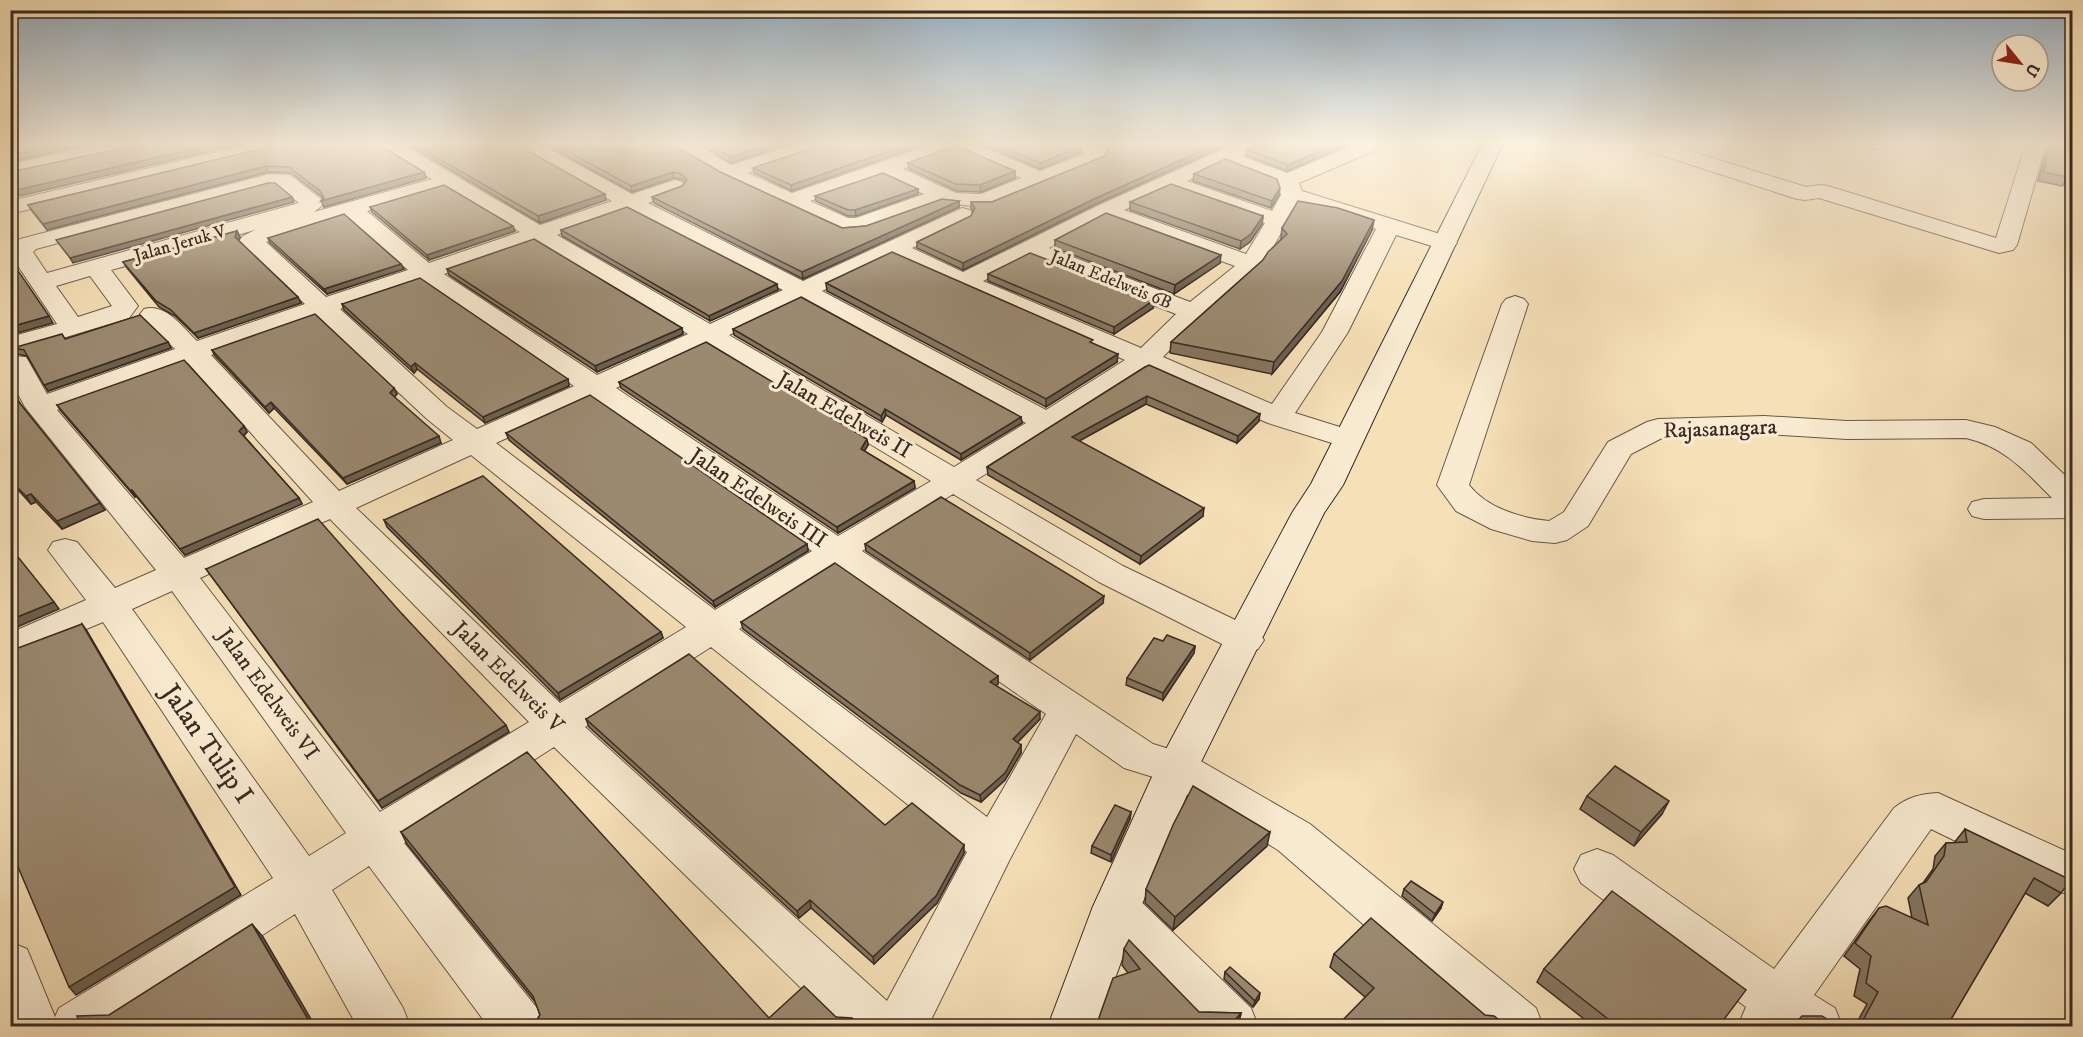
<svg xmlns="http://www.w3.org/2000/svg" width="2083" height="1037" font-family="'IM FELL DW Pica',serif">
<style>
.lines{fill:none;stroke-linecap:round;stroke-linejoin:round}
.street-casing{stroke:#685848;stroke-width:2}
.secondary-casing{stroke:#392a23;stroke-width:2}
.street{fill:#f9ebd1;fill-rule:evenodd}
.secondary{fill:#f9ebd1;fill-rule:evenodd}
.wall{fill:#857660;stroke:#392a23;stroke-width:1.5}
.shaded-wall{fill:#6c604e;stroke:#392a23;stroke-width:1.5}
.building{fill:#9b8970;stroke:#392a23;stroke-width:1.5}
.labels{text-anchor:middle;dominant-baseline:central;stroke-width:6;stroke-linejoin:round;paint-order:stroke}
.far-street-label{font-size:18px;fill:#392a23;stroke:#f9ebd1}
.street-label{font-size:22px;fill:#392a23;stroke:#f9ebd1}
.near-street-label{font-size:27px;fill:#392a23;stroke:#f9ebd1}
</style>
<rect width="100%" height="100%" fill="#f6e0b8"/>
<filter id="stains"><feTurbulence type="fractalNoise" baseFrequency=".00333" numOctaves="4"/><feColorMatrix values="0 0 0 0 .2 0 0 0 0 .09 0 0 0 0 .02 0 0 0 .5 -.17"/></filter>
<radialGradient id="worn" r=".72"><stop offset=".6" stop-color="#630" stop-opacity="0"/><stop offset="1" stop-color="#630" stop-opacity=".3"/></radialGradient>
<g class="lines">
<g class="street-casing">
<g id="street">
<polygon points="106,143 144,143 141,147 134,149 10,176 10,164"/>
<polygon points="255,143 290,143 287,147 10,214 10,201"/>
<path d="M 376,143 L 400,143 L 540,225 L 612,201 L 517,147 L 514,143 L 539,143 L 632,194 L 675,180 L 682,182 L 686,186 L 682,190 L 648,203 L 803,281 L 962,208 L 970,210 L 973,215 L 970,220 L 912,248 L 963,272 L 1097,206 L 1237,143 L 1263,143 L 1260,147 L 1241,156 L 1287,173 L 1359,143 L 1386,143 L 1383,147 L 1299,183 L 1302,191 L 1453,238 L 1457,243 L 1453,248 L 1445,250 L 1396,235 L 1348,332 L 1295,413 L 1359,433 L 1363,439 L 1359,445 L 1348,448 L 1268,423 L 1147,370 L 1058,429 L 976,480 L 1123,566 L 1258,631 L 1264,640 L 1258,649 L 1245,653 L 1232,649 L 1099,582 L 953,494 L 862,551 L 1153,744 L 1192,756 L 1310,824 L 1536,1008 L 1543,1026 L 1480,1026 L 1278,850 L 1163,780 L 1124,768 L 1076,734 L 1009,861 L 928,1026 L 840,1026 L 554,747 L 404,843 L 537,1008 L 544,1026 L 488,1026 L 369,866 L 332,890 L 403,1008 L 410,1026 L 357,1026 L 295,914 L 121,1026 L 10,1026 L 10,942 L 27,949 L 55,1017 L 59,1008 L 273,878 L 103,622 L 10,661 L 10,633 L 86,600 L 48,550 L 53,542 L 65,539 L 77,542 L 115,588 L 156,570 L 25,407 L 10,379 L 10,356 L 26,357 L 47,394 L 175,349 L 144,319 L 140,314 L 144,309 C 166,303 182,327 197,341 L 305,304 L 239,241 L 243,236 L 255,230 L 111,270 L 138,306 L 129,318 L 10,354 L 10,337 L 57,324 L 10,254 L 10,248 L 20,239 L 269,174 L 290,175 L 321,199 L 324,204 L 314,212 L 432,179 L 379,147 ZM 1224,164 L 1278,184 L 1281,195 L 1272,211 L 1187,181 ZM 270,186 L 278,186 L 299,203 L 47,273 L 33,252 L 36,249 ZM 446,188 L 520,232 L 429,263 L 367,211 ZM 1170,189 L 1265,223 L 1246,254 L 1124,210 ZM 1298,204 L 1376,229 L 1322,332 L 1272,404 L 1163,357 L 1202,317 L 1260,269 ZM 628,210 L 783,290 L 710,324 L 557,235 ZM 347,217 L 408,270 L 326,297 L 266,242 ZM 1106,219 L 1235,266 L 1190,302 L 1049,248 ZM 536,242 L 688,334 L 597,375 L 444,274 ZM 893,257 L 954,286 L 1125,360 L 1046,410 L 822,291 ZM 1030,257 L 1176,314 L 1141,348 L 983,281 ZM 90,276 L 112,306 L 78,317 L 56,286 ZM 422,281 L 574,386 L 477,429 L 447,407 L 340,309 ZM 802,300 L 1026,423 L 954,467 L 729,335 ZM 318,317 L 427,419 L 453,440 L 339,491 L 211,355 ZM 707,345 L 931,481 L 838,536 L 616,388 ZM 188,363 L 313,502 L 184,558 L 57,410 ZM 592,399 L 812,551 L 715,610 L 496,443 ZM 471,455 L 686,627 L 560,703 L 356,508 ZM 330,519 L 529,722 L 380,812 L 200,578 ZM 836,568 L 1046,714 L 987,817 L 739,629 ZM 172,591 L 346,833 L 309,856 L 132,609 ZM 711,647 L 967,852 L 887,1001 L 585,727 Z"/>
<path d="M 669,143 L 693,143 L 731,165 L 800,143 L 831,143 L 828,147 L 748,173 L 792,193 L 936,143 L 974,143 L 1040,171 L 1086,153 L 1073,147 L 1070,143 C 1084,143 1100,140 1109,152 L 1104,160 L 991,206 L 983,207 L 942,203 L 866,230 L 844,232 L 722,176 L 672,147 ZM 955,149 L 1021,178 L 981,194 L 956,193 L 903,169 ZM 884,176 L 924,194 L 856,218 L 848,218 L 810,201 Z"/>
<polygon points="1633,143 1664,143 1806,187 1820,185 1828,186 1996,238 2026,144 2046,144 2017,245 2013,250 1999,253 1819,198 1805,200 1797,199 1636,147"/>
<path d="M 1854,143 L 1890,143 L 1887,147 C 1877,150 1867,150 1857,147 Z"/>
<path d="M 1515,296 L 1524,299 L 1528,304 L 1469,485 C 1487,508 1520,518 1549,521 L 1564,512 L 1608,442 L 1647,422 L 1658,419 L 1764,416 L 1847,421 L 1966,420 L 1995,427 L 2031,443 L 2072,482 L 2072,518 L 1984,519 L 1972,516 L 1968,509 L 1972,502 L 1984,499 L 2052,498 C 2026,472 2005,447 1966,438 L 1847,439 L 1764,434 L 1664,437 L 1631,454 L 1588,526 L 1567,540 L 1555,543 L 1532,541 L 1491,529 L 1456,511 L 1437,485 L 1502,304 L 1506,299 Z"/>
<path d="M 1938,793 L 2072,854 L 2072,896 L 2056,890 L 1931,829 L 1814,995 L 1835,1008 L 1842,1026 L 1738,1026 L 1746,1007 L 1581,883 L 1574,869 L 1581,855 L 1597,849 L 1613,855 L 1774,969 L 1894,808 C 1908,797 1920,794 1938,793 Z"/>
<polygon points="1116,888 1133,894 1251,1008 1258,1026 1198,1026 1099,924 1092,909 1099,894"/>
</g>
</g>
<g class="secondary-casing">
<g id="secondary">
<polygon points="1483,143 1503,143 1343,485 1324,513 1198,768 1140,909 1098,1026 1048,1026 1092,909 1156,768 1292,513 1311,484"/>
<polygon points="2024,143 2057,143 2072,147 2072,159 2027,147"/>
</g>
</g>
<use href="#street" class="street"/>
<use href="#secondary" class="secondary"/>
</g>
<g class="wall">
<polygon points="405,143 514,143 606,200 540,223"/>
<polygon points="543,143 670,143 720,172 842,228 866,226 959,201 959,207 803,279 654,203 652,197 682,186 685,182 683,180 674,178 632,192"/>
<polygon points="698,143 792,143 731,163"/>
<polygon points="828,143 792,191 754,173 753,168"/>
<polygon points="980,143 1072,143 1080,153 1040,169"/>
<polygon points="1099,143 1231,143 1096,204 963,270 917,248 917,242 971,216 973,211 971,208 971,202 992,202 1105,156 1109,149"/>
<polygon points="1352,143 1287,171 1247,156 1247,150"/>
<polygon points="285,144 424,172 426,178 324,207 322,197 291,173 268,172 47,230 32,211 28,205"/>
<polygon points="2050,146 2073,152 2073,175 2062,186 2038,181 2045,154"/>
<polygon points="908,163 1015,171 1015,178 981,192 957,191 909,169"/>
<polygon points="1194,174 1279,195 1271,208 1193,181"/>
<polygon points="918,189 918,194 856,216 848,216 816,201 815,196"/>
<polygon points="1130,202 1263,216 1262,224 1250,242 1240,249 1130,210"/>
<polygon points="370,207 515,231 429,260 372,212"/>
<polygon points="2073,217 2073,232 2069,231"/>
<polygon points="1282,228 1372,230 1340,292 1272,374 1170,353 1171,342 1263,260 1281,239 1281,238"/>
<polygon points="561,230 778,290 710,321 562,236"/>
<polygon points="237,231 240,237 238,240 301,303 198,338 175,316 159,307 127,268 123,262"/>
<polygon points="268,238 404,269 327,294 270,243"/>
<polygon points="1055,240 1220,263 1174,294 1055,248"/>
<polygon points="447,269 682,328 683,334 597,372 449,275"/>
<polygon points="988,274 1153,308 1114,334 988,281"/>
<polygon points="826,283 1117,362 1046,407 827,291"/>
<polygon points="342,304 568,379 569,386 485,423 417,369 414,373 344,310"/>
<polygon points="733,329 1021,417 1022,423 961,460 886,415 882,422 734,335"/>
<polygon points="65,339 168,342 171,348 48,391 27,356 17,354 13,348"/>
<polygon points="212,350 394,388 397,394 394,397 441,443 347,484 274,408 269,413 215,356"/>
<polygon points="1145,367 1259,421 1237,443 1146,404 1079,441 1203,516 1140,564 988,475 987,467"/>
<polygon points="619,382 867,439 868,445 864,451 914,481 915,488 838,533 621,388"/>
<polygon points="10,385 21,405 105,510 62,529 36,502 31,504 10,481"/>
<polygon points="57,405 244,426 247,432 244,436 299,498 302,504 185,555 136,496 135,497 61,411"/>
<polygon points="506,433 807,544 808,551 715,607 509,440"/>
<polygon points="384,520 661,632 663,638 560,700 387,527"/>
<polygon points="865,544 1103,603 1030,660 866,551"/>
<polygon points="206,569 402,614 509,732 382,808"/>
<polygon points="741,622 998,676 998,684 996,686 1040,719 1017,743 1021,745 1021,753 1005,780 981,802 961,793 743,629"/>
<polygon points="1163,641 1195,646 1194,653 1163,700 1126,685 1127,678"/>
<polygon points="586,719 885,825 964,853 937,903 874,964 811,908 799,918 589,727"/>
<polygon points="1587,796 1662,814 1634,846 1580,809"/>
<polygon points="1131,812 1130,819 1111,862 1091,853 1092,846"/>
<polygon points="1965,829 2061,893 2048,906 2025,893 1947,1026 1855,1026 1867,1004 1854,996 1860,969 1844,956 1869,921 1879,908 1912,918 1908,898 1919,885 1923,883 1933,869 1935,856 1946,843 1954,843"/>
<polygon points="401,832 769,1018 836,1017 861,1026 543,1026 538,1018 540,1015 536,1003 407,844"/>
<polygon points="1267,846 1173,930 1145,903 1146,889"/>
<polygon points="1404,889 1441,908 1432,921 1402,896"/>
<polygon points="1124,949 1199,1012 1241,1013 1238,1026 1096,1026 1128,973 1122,965"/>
<polygon points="1334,954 1485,1015 1365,997 1330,967"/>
<polygon points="1544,969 1719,1026 1593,1026 1537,982"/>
<polygon points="1225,972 1259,999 1253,1007 1224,979"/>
</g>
<g class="shaded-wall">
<polygon points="66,143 95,143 10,162 10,155"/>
<polygon points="218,143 245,143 20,196 17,190"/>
<polygon points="774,143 792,143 731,163 730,157"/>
<polygon points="912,143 929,143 792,191 791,185"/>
<polygon points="1219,143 1231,143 1096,204 963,270 963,263 1096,198"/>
<polygon points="1339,143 1352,143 1287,171 1288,165"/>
<polygon points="1080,147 1080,153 1040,169 1040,163"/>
<polygon points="266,166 268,172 47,230 43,224"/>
<polygon points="1015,171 1015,178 981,192 980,185"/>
<polygon points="2073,171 2073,175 2062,186 2067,177"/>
<polygon points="424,172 426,178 324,207 321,201"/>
<polygon points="673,172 674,178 632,192 631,186"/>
<polygon points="1280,188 1279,195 1271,208 1272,201"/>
<polygon points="918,189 918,194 856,216 855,210"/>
<polygon points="605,194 606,200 540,223 538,216"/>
<polygon points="292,197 294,202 73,263 70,258"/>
<polygon points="959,201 959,207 803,279 802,272"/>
<polygon points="1263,216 1262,224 1250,242 1240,249 1241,241"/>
<polygon points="1374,220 1372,230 1340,292 1272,374 1274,362"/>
<polygon points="513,226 515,231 429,260 427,255"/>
<polygon points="237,231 240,237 237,243 235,237"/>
<polygon points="1221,255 1220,263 1174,294 1175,285"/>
<polygon points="401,264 404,269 327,294 324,289"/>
<polygon points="777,284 778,290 710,321 709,316"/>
<polygon points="298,297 301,303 198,338 194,333"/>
<polygon points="1154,300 1153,308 1114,334 1114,327"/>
<polygon points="49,316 53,323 10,335 10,327"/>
<polygon points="682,328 683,334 597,372 595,366"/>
<polygon points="168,342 171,348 48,391 44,385"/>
<polygon points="1118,354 1117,362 1046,407 1046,399"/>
<polygon points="415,363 417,369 414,373 411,367"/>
<polygon points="568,379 569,386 485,423 483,417"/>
<polygon points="394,388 397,394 393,399 390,393"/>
<polygon points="1147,396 1146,404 1072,445 1072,437"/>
<polygon points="271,402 274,408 269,413 265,407"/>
<polygon points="885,409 886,415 882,422 881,416"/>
<polygon points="1260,414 1259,421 1237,443 1238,436"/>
<polygon points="1021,417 1022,423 961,460 961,454"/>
<polygon points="244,426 247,432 242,437 239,431"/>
<polygon points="439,436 441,443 347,484 343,478"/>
<polygon points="867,439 868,445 862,455 861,449"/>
<polygon points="914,481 915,488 838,533 837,527"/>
<polygon points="130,490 132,490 136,496 135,497"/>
<polygon points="31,494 36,502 31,504 26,496"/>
<polygon points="299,498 302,504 185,555 180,549"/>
<polygon points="100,503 105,510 62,529 57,521"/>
<polygon points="1204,508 1203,516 1140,564 1141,556"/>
<polygon points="807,544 808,551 715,607 713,601"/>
<polygon points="1104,596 1103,603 1030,660 1030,653"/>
<polygon points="54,602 59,609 10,630 10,620"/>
<polygon points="82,624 87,631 241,895 76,995 69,987"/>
<polygon points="661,632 663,638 560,700 558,693"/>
<polygon points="1195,646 1194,653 1163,700 1163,693"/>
<polygon points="998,676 998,684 991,690 990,682"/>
<polygon points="1040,712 1040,719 1013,747 1013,739"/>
<polygon points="506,725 509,732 382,808 378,801"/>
<polygon points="1021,745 1021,753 1005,780 981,802 980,795"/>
<polygon points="1669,801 1662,814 1634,846 1641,832"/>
<polygon points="1131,812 1130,819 1111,862 1111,855"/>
<polygon points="1270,832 1267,846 1173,930 1175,917"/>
<polygon points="964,845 964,853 937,903 874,964 873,957"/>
<polygon points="810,900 811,908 799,918 797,911"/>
<polygon points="1443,902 1441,908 1432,921 1435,914"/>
<polygon points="252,924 263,937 315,1026 312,1026"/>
<polygon points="1260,993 1259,999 1253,1007 1255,1001"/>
<polygon points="1241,1013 1238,1026 1234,1021"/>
</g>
<g class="building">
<polygon points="10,143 66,143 10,155"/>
<polygon points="139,143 218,143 17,190 10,183 10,172 132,146"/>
<polygon points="285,143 376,143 424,172 321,201 324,198 320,191 289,167 266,166 43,224 28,205"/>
<polygon points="412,143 514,143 605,194 538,216"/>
<polygon points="552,143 670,143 720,172 842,228 866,226 942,199 959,201 802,272 652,197 682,186 687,180 681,174 673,172 631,186"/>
<polygon points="706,143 774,143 730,157"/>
<polygon points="828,143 912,143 791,185 753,168"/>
<polygon points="993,143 1072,143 1080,147 1040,163"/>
<polygon points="1108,143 1219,143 1096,198 963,263 917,242 971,216 975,208 971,202 992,202 1105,156 1111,145"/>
<polygon points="1262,143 1339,143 1288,165 1247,150"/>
<polygon points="955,145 1015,171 980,185 956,184 908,163"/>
<polygon points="2050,146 2073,152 2073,171 2067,177 2043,172"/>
<polygon points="1225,159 1277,179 1280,188 1272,201 1194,174"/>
<polygon points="883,173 918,189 855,210 848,210 815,196"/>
<polygon points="268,183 275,183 292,197 70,258 56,240"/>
<polygon points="1171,184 1263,216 1251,234 1241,241 1130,202"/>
<polygon points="444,185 513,226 427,255 370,207"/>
<polygon points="1298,201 1338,208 1374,220 1342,281 1274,362 1171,342 1263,260 1268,252 1287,234 1282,228"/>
<polygon points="627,207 777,284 709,316 561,230"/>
<polygon points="1106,213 1221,255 1175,285 1055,240"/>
<polygon points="344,214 401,264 324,289 268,238"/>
<polygon points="237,231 235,237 298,297 194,333 171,310 156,301 123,262"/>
<polygon points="534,239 682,328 595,366 447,269"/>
<polygon points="892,252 1093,340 1090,342 1118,354 1046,399 826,283"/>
<polygon points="1030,253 1154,300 1114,327 988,274"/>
<polygon points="10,259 49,316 10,327"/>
<polygon points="420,278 568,379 483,417 415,363 411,367 342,304"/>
<polygon points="801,297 1021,417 961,454 885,409 881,416 733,329"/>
<polygon points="315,314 394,388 390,393 439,436 343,478 271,402 265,407 212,350"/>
<polygon points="140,315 168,342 44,385 24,350 13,348 62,334 65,339"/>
<polygon points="706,342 867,439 861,449 914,481 837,527 619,382"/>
<polygon points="184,360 244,426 239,431 299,498 180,549 132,490 130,490 57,405"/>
<polygon points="1149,365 1260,414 1238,436 1147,396 1072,437 1204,508 1141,556 987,467 1145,367"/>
<polygon points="10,386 18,401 100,503 57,521 31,494 26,496 10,480"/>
<polygon points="590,395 807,544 713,601 506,433"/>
<polygon points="483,476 661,632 558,693 384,520"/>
<polygon points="941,497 1104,596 1030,653 865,544"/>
<polygon points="318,519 402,614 506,725 378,801 206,569"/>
<polygon points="10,547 54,602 10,620"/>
<polygon points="835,563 998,676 990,682 1040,712 1013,739 1021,745 1005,773 980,795 960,785 741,622"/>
<polygon points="82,624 235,887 69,987 10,848 10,651"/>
<polygon points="1167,635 1195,646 1163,693 1127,678 1154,638 1163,641"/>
<polygon points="689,654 885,825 912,803 964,845 936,896 873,957 810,900 797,911 586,719"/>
<polygon points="527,752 769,1018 804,986 836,1017 852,1018 861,1026 544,1026 538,1018 540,1015 533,996 401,832"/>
<polygon points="1615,766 1669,801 1641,832 1587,796"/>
<polygon points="1193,786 1270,832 1175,917 1146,889 1173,825"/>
<polygon points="1115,805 1131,812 1111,855 1092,846"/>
<polygon points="1965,829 2071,880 2061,893 2034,878 1947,1026 1860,1026 1878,992 1866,983 1871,956 1855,943 1879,908 1886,906 1928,925 1919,885 1926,882 1944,856 1946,843 1967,842"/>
<polygon points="1411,881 1443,902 1435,914 1404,889"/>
<polygon points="1612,891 1746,990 1719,1026 1617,1026 1544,969"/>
<polygon points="1371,918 1485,1015 1494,1016 1507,1026 1337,1026 1374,988 1334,954"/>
<polygon points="252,924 312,1026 81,1026 77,1016 109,1015"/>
<polygon points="1129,940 1199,1012 1241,1013 1234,1021 1238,1026 1096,1026 1113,978 1140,969 1124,949"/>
<polygon points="1230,967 1260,993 1255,1001 1225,972"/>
<polygon points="1802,1016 1822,1016 1837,1026 1793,1026"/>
</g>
<linearGradient id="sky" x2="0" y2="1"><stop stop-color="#94adc0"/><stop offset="0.5" stop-color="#fbf1df"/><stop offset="1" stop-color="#fbf1df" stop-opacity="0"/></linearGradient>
<rect width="2083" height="288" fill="url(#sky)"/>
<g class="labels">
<g class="far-street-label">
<text transform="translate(180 244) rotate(-16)">Jalan Jeruk V</text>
<text transform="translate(1111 280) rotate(22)">Jalan Edelweis 6B</text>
</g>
<g class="street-label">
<text transform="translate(844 415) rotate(30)">Jalan Edelweis II</text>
<text transform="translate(1720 429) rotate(-2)">Rajasanagara</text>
<text transform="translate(758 498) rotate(34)">Jalan Edelweis III</text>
<text transform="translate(508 677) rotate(45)">Jalan Edelweis V</text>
<text transform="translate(268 694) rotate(54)">Jalan Edelweis VI</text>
</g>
<g class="near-street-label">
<text transform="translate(207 744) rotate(55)">Jalan Tulip I</text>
</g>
</g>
<rect width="2083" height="1037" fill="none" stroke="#f6e0b8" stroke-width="36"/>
<rect x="12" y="12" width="2059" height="1013" fill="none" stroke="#392a23" stroke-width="3"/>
<rect x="18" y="18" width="2047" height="1001" fill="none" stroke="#392a23" stroke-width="1.5"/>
<g transform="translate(2020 63) rotate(120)"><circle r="28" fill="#f9ebd1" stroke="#ac9e8b" stroke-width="1.5"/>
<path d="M0-4.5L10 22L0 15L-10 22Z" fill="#8f2418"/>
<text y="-9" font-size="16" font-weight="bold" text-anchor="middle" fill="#392a23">U</text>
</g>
<rect width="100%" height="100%" filter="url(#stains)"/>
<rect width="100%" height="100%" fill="url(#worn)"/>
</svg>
